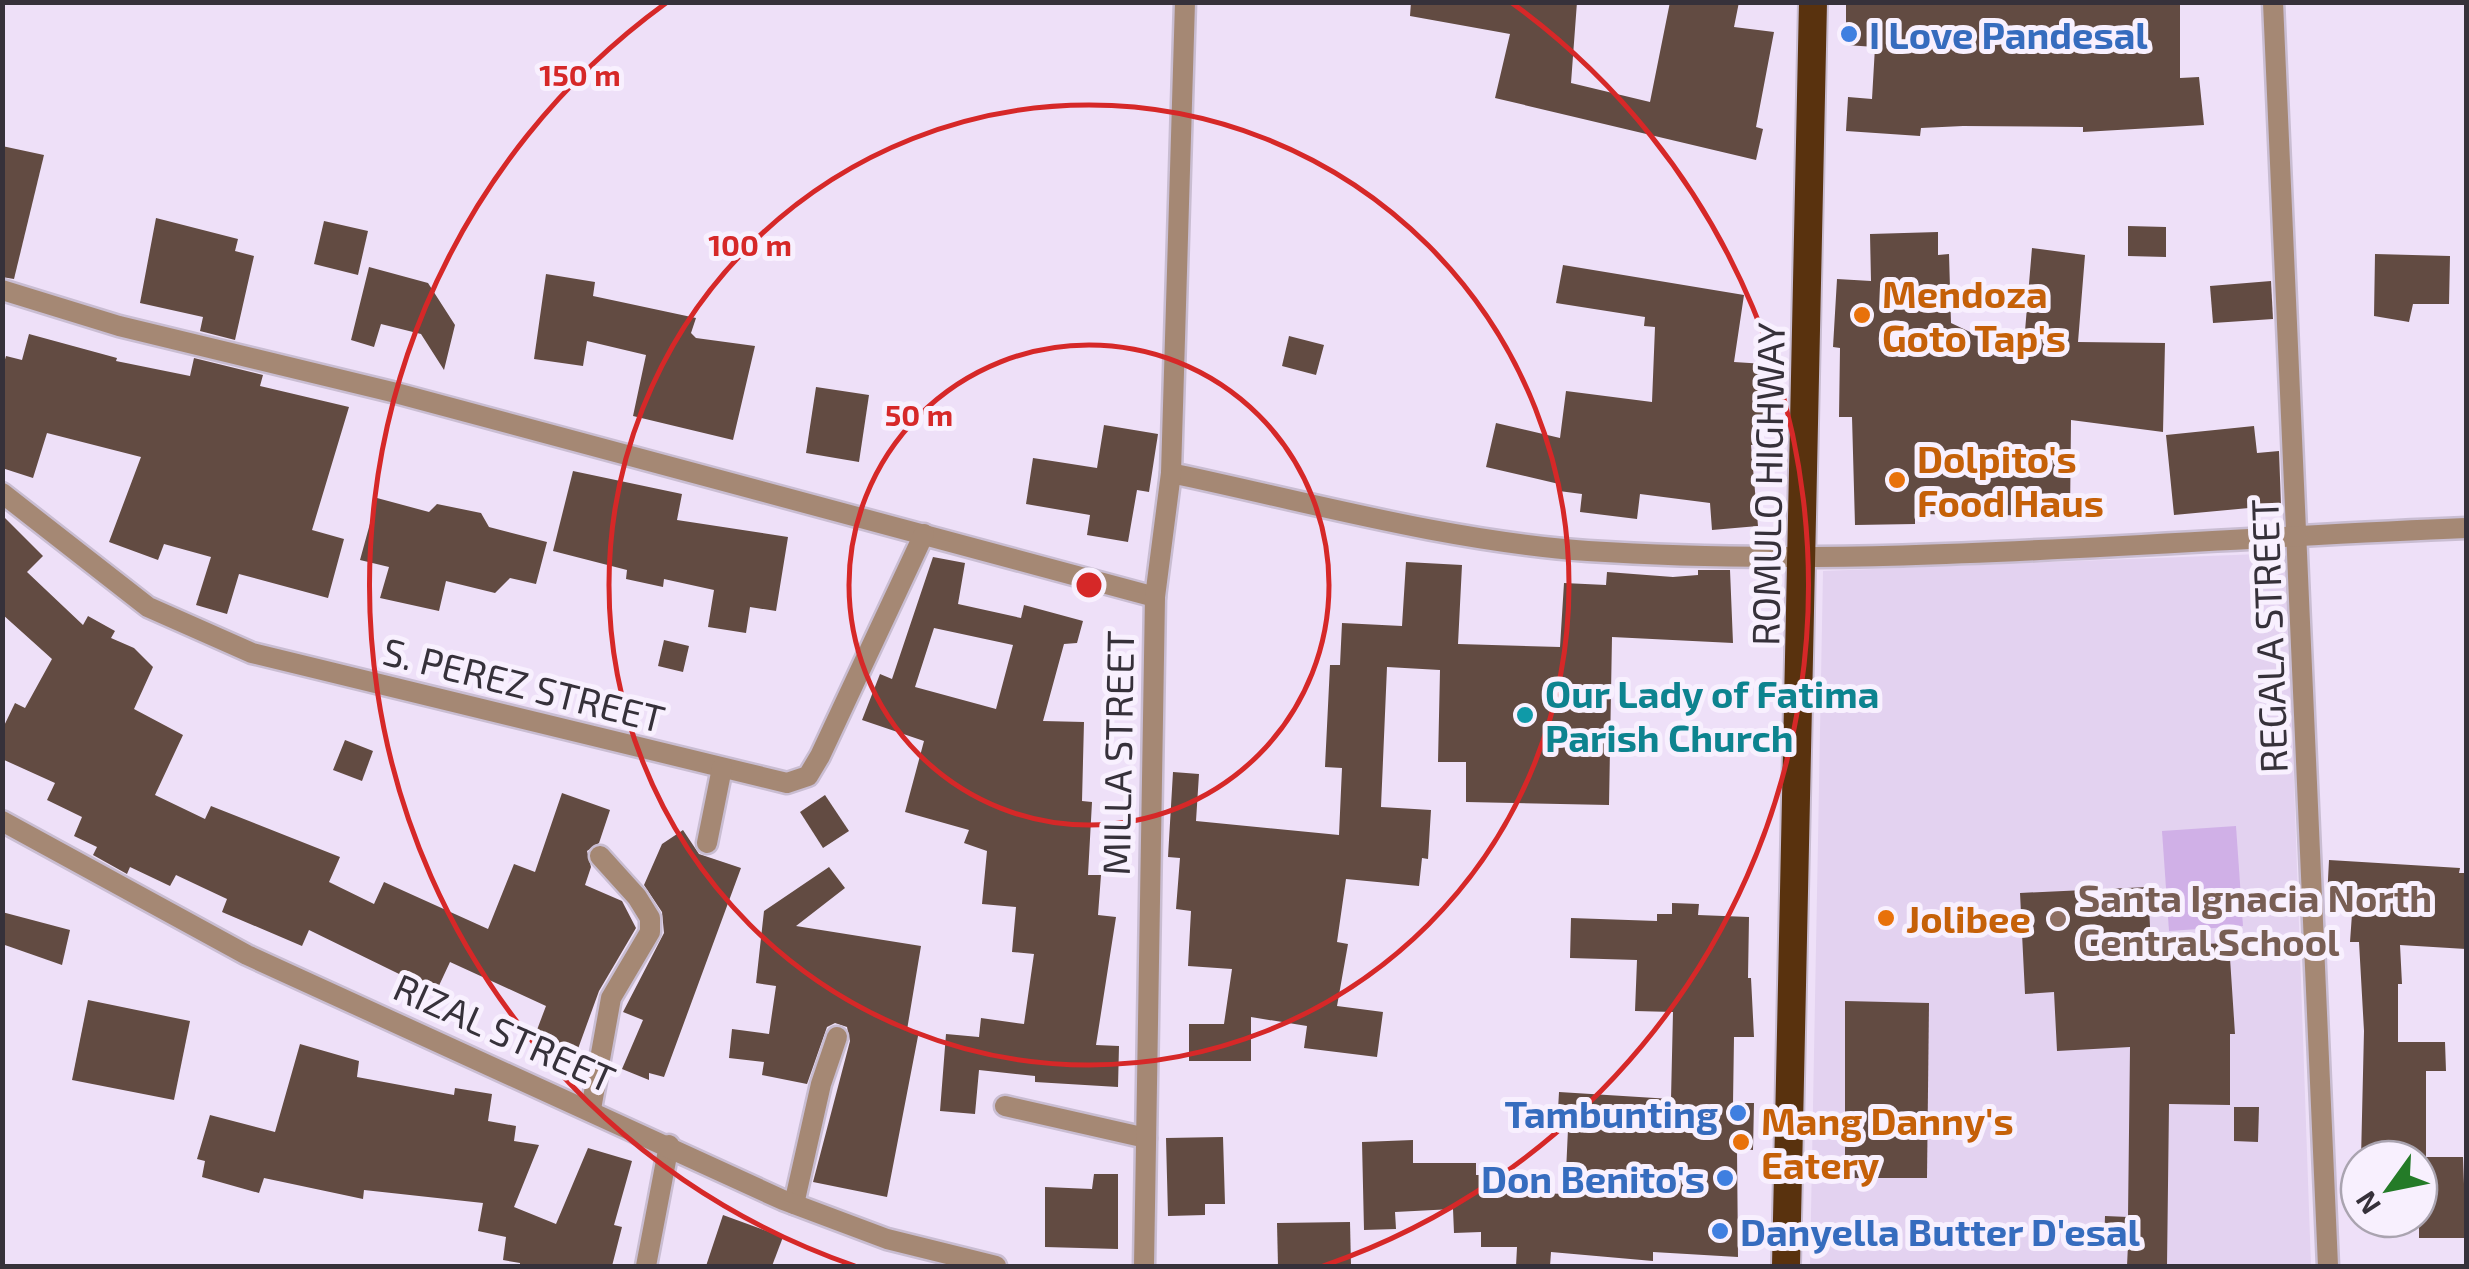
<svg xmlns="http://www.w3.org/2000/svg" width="2469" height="1269" font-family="'Exo 2',sans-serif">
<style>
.built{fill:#e3d2f0}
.green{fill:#d0b0e7}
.building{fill:#624b42;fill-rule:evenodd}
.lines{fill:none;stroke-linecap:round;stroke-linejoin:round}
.minor-casing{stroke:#c9bdd2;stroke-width:25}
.tertiary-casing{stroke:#c9bdd2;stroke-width:25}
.trunk-casing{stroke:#c9bdd2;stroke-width:32}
.minor{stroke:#a58874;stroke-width:20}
.tertiary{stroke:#a58874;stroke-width:20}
.trunk{stroke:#59320e;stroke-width:28}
.ring{fill:none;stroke:#d62828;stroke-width:5}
.shop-dot{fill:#3f7fe0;stroke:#f8f0fe;stroke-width:4}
.food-dot{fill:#e8710a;stroke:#f8f0fe;stroke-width:4}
.culture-dot{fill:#0f9aa8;stroke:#f8f0fe;stroke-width:4}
.education-dot{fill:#8d6e63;stroke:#f8f0fe;stroke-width:4}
.labels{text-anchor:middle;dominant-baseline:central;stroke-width:10;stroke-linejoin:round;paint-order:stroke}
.shop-label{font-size:38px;font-weight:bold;fill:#366cbe;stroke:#f8f0fe;text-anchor:start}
.food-label{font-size:38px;font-weight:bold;fill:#c56008;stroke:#f8f0fe;text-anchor:start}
.street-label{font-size:38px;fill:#36313a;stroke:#f8f0fe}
.culture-label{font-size:38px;font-weight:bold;fill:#0d838f;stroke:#f8f0fe;text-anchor:start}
.education-label{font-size:38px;font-weight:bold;fill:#785e54;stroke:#f8f0fe;text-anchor:start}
.centre{fill:#d62828;stroke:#f8f0fe;stroke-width:5}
.ring-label{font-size:30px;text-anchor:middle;font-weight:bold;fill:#d62828;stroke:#f8f0fe;stroke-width:10;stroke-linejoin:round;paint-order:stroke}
</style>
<rect width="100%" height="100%" fill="#eee0f8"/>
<polygon class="built" points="2286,553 2311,1266 1810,1266 1823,571"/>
<polygon class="green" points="2236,826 2243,926 2169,931 2162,831"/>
<g class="building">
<polygon points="1411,2 1577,2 1571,83 1650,102 1670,2 1739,2 1734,27 1774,32 1756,127 1763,129 1756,160 1495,98 1510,34 1410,16"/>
<polygon points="1846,2 2180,2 2180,78 2199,77 2204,125 2083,132 2083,127 1963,126 1921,128 1920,136 1846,131 1848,97 1872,99 1875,47 1846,45"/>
<polygon points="2,146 44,155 14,279 2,277"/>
<polygon points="156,218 238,239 235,251 254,256 235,340 200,331 203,317 140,303"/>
<polygon points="324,221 368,231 358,275 314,264"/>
<polygon points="2128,226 2166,227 2166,257 2128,256"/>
<polygon points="1938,232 1938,255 1949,254 1951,323 1989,341 2024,343 2032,248 2085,255 2078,342 2165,343 2163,432 2071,420 2070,516 1915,514 1915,524 1855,525 1852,417 1839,417 1840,348 1833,347 1837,279 1871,281 1870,234"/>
<polygon points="2375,254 2450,256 2449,304 2413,304 2409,322 2374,316"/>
<polygon points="1563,265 1744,295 1734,362 1765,364 1762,445 1751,445 1758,526 1712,530 1710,503 1640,494 1637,519 1580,512 1582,494 1559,491 1559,484 1486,467 1496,423 1560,438 1566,391 1652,402 1655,327 1644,326 1645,317 1556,303"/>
<polygon points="369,267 428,283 455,325 444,370 421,334 381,324 374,347 351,340"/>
<polygon points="546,274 595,282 593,296 696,318 691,333 696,338 755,346 733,440 633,416 646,355 587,341 583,366 534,359"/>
<polygon points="2271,281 2273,319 2213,323 2210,286"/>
<polygon points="29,334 117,358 116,361 190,376 194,358 263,375 260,386 349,407 312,530 344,539 328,598 239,574 227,614 196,605 211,557 164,544 158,560 109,542 141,457 47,433 33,478 2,468 2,370 6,356 22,360"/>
<polygon points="1289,336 1324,345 1316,375 1282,366"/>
<polygon points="816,387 869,395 859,462 806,453"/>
<polygon points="1104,425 1158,434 1149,492 1137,490 1128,542 1087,535 1090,515 1026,504 1033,458 1097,468"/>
<polygon points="2254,426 2257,453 2279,451 2281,505 2174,515 2166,435"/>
<polygon points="573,471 682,494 677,520 788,537 776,611 750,607 746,633 708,627 714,590 664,579 663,587 626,579 627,570 553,551"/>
<polygon points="377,498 429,512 437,504 481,513 489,527 547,542 536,584 510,578 495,593 446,581 439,611 380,598 389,567 360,560"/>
<polygon points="2,515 43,556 27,572 83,625 88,616 115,631 111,638 134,648 153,667 134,709 183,735 155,795 205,819 211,806 340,857 329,882 374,904 384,882 488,929 514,864 535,872 562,793 610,810 599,843 587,851 591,867 585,885 622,901 636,928 599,991 571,1068 529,1051 546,1006 450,962 436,992 309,930 302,946 222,912 227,899 176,875 170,886 130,867 127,874 93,855 97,847 74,836 82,817 47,800 55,783 2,759 2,730 15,703 25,708 52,659 2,614"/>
<path d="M 933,557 L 965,563 L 958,604 L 1021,618 L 1024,605 L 1083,621 L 1077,643 L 1064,644 L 1043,721 L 1084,722 L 1082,801 L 1092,802 L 1088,875 L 1101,875 L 1098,915 L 1116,917 L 1096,1045 L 1119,1046 L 1118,1087 L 1035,1082 L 1035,1076 L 979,1070 L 975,1114 L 940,1111 L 946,1034 L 979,1037 L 981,1018 L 1024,1024 L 1034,954 L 1012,952 L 1016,907 L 982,904 L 987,851 L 964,843 L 969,830 L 905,812 L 924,741 L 862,720 L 880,674 L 892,679 ZM 934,628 L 1013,645 L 996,709 L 915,687 Z"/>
<polygon points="1406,562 1462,565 1458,644 1560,647 1564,583 1606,585 1607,572 1673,577 1698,575 1698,570 1730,570 1733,643 1612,637 1609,805 1466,802 1466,762 1438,762 1440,670 1387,667 1381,807 1431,810 1428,859 1422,858 1419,886 1346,879 1337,942 1348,944 1337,1006 1383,1012 1377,1057 1304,1048 1307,1026 1251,1017 1251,1061 1189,1061 1189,1024 1224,1024 1232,969 1188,966 1191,911 1176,909 1180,858 1168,857 1173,772 1199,774 1196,821 1339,835 1342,768 1325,767 1330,665 1340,665 1342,623 1402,626"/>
<polygon points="664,640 689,646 683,672 658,666"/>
<polygon points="345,740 373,751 362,781 333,770"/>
<polygon points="825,795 849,831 823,848 800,812"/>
<polygon points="683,830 699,854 741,868 664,1077 649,1073 649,1080 622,1069 643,1020 623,1012 664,933 662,912 644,885 662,844"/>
<polygon points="2329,860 2460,868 2459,873 2466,873 2466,949 2400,945 2402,984 2398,984 2398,1042 2445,1042 2446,1071 2426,1071 2426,1157 2463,1157 2466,1238 2419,1238 2419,1159 2361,1159 2364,1031 2359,942 2350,942 2353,900 2327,899"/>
<polygon points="829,867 845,888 796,926 921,946 907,1030 919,1031 887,1197 813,1182 850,1041 847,1027 835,1023 827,1027 807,1084 762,1075 764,1062 729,1058 732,1029 769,1034 776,986 756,983 764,911"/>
<polygon points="2148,887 2151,946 2229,943 2235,1034 2230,1034 2230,1105 2169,1104 2167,1266 2127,1266 2128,1245 2104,1244 2105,1216 2128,1217 2130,1047 2057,1051 2054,992 2025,994 2020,893"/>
<polygon points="1672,903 1699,904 1698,915 1749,917 1748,978 1751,978 1754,1037 1734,1037 1733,1103 1754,1103 1753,1150 1737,1149 1738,1257 1653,1252 1653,1261 1551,1252 1550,1266 1516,1266 1517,1247 1481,1247 1481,1232 1454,1233 1453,1209 1395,1212 1396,1229 1364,1230 1362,1142 1413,1140 1413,1163 1476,1163 1476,1175 1507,1175 1508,1192 1565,1194 1568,1129 1557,1128 1559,1092 1671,1099 1673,1012 1635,1011 1637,960 1570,958 1571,918 1657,921 1657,914 1672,914"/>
<polygon points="2,912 70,930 62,965 2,944"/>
<polygon points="88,1000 190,1021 174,1100 72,1080"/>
<polygon points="1845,1001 1929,1003 1927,1178 1845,1178"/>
<polygon points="300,1044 359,1061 357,1077 454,1095 455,1088 492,1094 488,1121 516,1126 514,1141 539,1145 514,1207 556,1224 588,1148 632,1161 614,1225 622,1227 612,1266 520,1266 520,1263 503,1260 506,1237 478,1231 483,1203 364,1190 363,1199 264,1178 259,1193 202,1177 205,1161 197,1159 210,1115 275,1132"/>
<polygon points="2234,1107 2259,1107 2258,1142 2234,1141"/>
<polygon points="1223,1137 1225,1204 1205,1204 1205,1215 1168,1216 1166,1138"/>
<polygon points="1094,1174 1118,1174 1118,1249 1045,1247 1045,1187 1092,1189"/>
<polygon points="723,1215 783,1237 772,1266 706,1266"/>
<polygon points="1350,1222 1351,1266 1278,1266 1277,1223"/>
</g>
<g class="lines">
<g class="minor-casing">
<g id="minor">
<polyline points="2273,2 2328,1266"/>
<polyline points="2,290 119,326 392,392 1155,597"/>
<path d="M 1171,473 C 1308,502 1447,541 1588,551 C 1880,570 2175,539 2466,528"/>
<polyline points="2,493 148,607 252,653 787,783 808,776 820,756 924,534"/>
<polyline points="707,843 722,768"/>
<polyline points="1005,1106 1146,1138"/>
<polyline points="591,1109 611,998 650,932 650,918 637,897 600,856"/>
<polyline points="794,1204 821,1084 837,1037"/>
<polyline points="646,1266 669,1145"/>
<polyline points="1144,1266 1155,597 1171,473 1185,2"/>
</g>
</g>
<g class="tertiary-casing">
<polyline id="tertiary" points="2,821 247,955 783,1200 887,1239 996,1266"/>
</g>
<g class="trunk-casing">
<polyline id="trunk" points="1786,1266 1813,2"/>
</g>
<use href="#minor" class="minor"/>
<use href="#tertiary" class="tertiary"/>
<use href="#trunk" class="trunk"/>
</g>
<g class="ring">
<circle cx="1089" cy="585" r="240"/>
<circle cx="1089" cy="585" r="480"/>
<path d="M855 1266A720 720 0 0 1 666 3M1512 3A720 720 0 0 1 1323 1266"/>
</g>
<g class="shop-dot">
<circle cx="1849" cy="34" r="10"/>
<circle cx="1738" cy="1113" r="10"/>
<circle cx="1725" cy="1178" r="10"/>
<circle cx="1720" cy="1231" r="10"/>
</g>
<g class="food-dot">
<circle cx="1862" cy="315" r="10"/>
<circle cx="1897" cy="480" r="10"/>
<circle cx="1886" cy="918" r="10"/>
<circle cx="1741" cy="1142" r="10"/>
</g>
<circle class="culture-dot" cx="1525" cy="715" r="10"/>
<circle class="education-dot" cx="2058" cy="919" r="10"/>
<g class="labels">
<g class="shop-label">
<text x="1869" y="34">I Love Pandesal</text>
<text x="1718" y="1113" text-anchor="end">Tambunting</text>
<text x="1705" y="1178" text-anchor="end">Don Benito's</text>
<text x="1740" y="1231">Danyella Butter D'esal</text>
</g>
<g class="food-label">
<text x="1882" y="293">Mendoza<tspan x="1882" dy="44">Goto Tap's</tspan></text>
<text x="1917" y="458">Dolpito's<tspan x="1917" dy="44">Food Haus</tspan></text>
<text x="1906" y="918">Jolibee</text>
<text x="1761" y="1120">Mang Danny's<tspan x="1761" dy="44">Eatery</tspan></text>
</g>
<g class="street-label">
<text transform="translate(1767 484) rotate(-89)">ROMULO HIGHWAY</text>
<text transform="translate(2268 636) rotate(-92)">REGALA STREET</text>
<text transform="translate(524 684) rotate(14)">S. PEREZ STREET</text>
<text transform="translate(1117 753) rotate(-89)">MILLA STREET</text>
<text transform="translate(505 1032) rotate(24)">RIZAL STREET</text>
</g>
<g class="culture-label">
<text x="1545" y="693">Our Lady of Fatima<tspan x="1545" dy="44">Parish Church</tspan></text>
</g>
<g class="education-label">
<text x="2078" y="897">Santa Ignacia North<tspan x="2078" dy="44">Central School</tspan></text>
</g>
</g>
<circle cx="1089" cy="585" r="15" class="centre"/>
<g class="ring-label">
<text x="580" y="86">150 m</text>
<text x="750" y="256">100 m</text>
<text x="919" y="426">50 m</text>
</g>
<rect width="2469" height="1269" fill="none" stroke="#36313a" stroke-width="10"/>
<g transform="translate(2389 1189) rotate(237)"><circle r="48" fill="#f8f0fe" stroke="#aaa4b0" stroke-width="2.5"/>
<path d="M0-8L18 38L0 25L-18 38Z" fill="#247b28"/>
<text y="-15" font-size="28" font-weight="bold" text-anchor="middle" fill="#36313a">N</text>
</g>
</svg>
